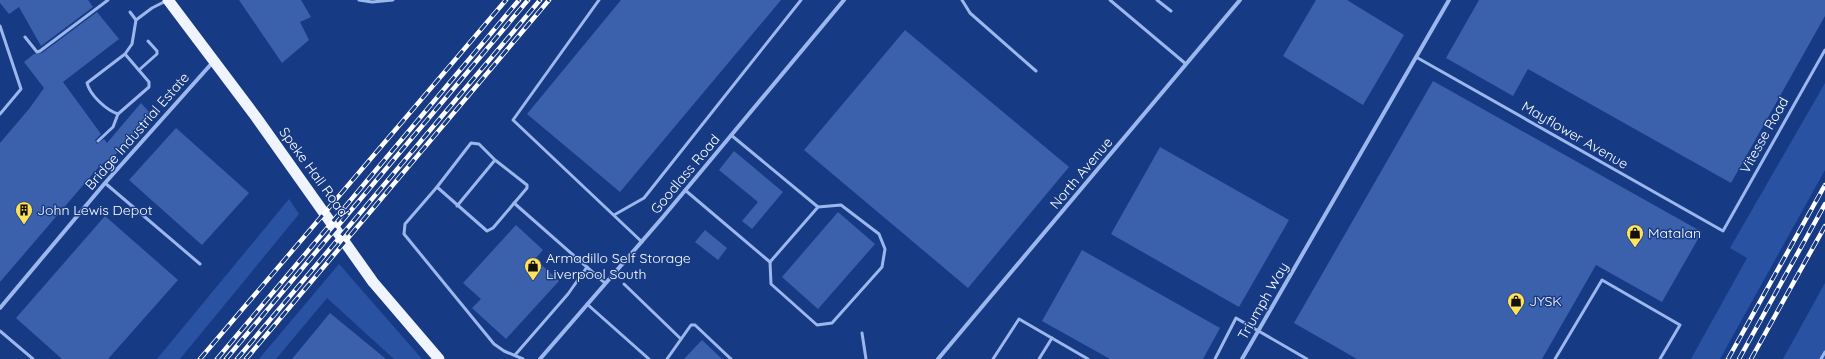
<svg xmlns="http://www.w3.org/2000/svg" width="1825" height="359" font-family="Quicksand,sans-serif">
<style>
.green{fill:#2a52a3}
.building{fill:#3c61ac}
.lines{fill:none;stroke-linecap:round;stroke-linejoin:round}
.service{stroke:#9cb7ed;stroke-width:3}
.minor{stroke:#9cb7ed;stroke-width:4}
.trunk{stroke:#f0f4ff;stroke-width:11}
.rail-casing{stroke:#fff;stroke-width:4.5}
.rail{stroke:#173a84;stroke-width:3;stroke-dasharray:9;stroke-linecap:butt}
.labels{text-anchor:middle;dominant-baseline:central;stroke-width:3;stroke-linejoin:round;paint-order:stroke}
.street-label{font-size:14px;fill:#fff;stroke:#173a84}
.poi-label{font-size:14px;fill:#fff;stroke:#173a84;text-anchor:start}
</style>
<rect width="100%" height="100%" fill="#173a84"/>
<g class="green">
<polygon points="1825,83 1825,170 1720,359 1691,359 1747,258 1730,248"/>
<polygon points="289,199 299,214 180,359 157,359"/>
<polygon points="339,264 422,359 394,359 327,298 276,359 259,359"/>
<polygon points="1825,283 1825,359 1783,359"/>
</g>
<g class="building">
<polygon points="0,0 88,0 93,7 41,46 19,7 9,14 0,3"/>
<polygon points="239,0 301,0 311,17 300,22 309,40 282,63"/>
<polygon points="621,0 781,0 620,192 527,114"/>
<polygon points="1316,0 1347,0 1404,35 1363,105 1283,56"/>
<polygon points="1479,0 1825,0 1825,16 1731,183 1528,69 1513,96 1446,58"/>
<polygon points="97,12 119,39 63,82 101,134 95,140 97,144 104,139 107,143 141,103 151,114 108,163 106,161 97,169 0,282 0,143 29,109 44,88 24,62 34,54 42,53"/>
<polygon points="905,30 1069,167 968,288 804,150"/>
<polygon points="1433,81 1702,232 1662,302 1596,265 1542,359 1357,359 1294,323"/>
<polygon points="176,128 249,193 202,245 129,180"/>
<polygon points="1160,147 1289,220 1239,307 1111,234"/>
<polygon points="734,151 783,192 752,229 742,221 758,202 719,170"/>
<polygon points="838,212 875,244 818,309 782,277"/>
<polygon points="105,216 178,280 108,359 62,359 16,318"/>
<polygon points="516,225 543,250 535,259 559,281 506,339 472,308 481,299 463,283"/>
<polygon points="705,230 727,248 718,260 695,242"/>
<polygon points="1082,250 1220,328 1203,359 1110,359 1042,321"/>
<polygon points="330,313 386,359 292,359"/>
<polygon points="702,340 722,359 684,359"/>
</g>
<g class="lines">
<g class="service">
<polyline points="359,0 372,2 393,0"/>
<polyline points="599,0 513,120 642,242"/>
<polyline points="962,0 970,13 1036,71"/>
<polyline points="1110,0 1186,64"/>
<polyline points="1157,0 1171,11"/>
<polyline points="130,12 136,20"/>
<polyline points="0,26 21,89 0,114"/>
<polyline points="25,37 37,52 40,51 108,0"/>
<path d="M 125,54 L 87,83 C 90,95 106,110 118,114 L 149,87 L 149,82 L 125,54 L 132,44 L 136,20 L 152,8 L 166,1"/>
<polyline points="1416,57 1723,231 1825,50"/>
<polyline points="139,70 157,54 157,51 148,41"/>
<polyline points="98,141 113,127 118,114"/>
<polyline points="105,183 200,264"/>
<polyline points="437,187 405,224 404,234 494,344 504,351 523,359"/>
<polyline points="685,190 770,262 818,207 731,135"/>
<polyline points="514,203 605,283"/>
<polyline points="457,206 495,160 527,185 527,188 493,228 487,231 437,187 471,143 479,144 495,160"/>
<polyline points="614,215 644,198 801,0"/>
<polyline points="770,262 771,284 817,325 832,323 882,267 885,249 879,234 841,205 818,207"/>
<polyline points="624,284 681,339"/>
<polyline points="587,304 649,359"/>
<polyline points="0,331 33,359"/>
<polyline points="862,333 866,359"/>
<polyline points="515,355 568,294 587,267"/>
<polyline points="667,359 691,325 695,325 731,359"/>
<polyline points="993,359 1019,319 1088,359"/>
<polyline points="1039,359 1052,338"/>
<polyline points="1215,359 1236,318 1307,359"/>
<polyline points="1555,359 1602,280 1680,325 1660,359"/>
<polyline points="1821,359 1825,352"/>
</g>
<g class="minor">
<polyline points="0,308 105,183 213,62"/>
<polyline points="540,359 663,217 844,0"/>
<polyline points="938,359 1240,0"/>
<polyline points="1242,359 1449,0"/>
</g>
<polyline class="trunk" points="168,0 256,117 373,282 439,359"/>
<g class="rail-casing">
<g id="rail">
<polyline points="200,359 506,0"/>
<polyline points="217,359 519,0"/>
<polyline points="226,359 528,0"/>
<polyline points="237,359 540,0"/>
<polyline points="246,359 549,0"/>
<polyline points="1728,359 1825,185"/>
<polyline points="1739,359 1825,204"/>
<polyline points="1751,359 1825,226"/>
</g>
</g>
<use href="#rail" class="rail"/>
</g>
<defs>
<g id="building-pin" transform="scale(0.9)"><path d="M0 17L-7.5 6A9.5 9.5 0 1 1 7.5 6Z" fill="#ffe257" stroke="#173a84"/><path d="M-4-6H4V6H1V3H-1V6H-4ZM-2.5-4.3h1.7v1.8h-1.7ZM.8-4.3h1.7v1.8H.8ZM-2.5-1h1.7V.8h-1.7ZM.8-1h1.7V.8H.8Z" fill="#111"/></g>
<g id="shop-pin" transform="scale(0.9)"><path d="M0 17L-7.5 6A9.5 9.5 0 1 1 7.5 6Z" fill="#ffe257" stroke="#173a84"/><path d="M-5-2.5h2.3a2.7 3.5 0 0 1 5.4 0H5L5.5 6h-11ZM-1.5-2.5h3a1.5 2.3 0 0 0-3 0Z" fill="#111"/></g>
</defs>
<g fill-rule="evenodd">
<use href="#building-pin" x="24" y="210"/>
<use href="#shop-pin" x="1635" y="233"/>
<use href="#shop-pin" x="533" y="266"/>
<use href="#shop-pin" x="1516" y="301"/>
</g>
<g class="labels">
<g class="street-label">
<text transform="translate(137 131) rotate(-49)">Bridge Industrial Estate</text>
<text transform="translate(1575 135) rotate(30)">Mayflower Avenue</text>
<text transform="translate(1764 135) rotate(-61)">Vitesse Road</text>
<text transform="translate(314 172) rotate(54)">Speke Hall Road</text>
<text transform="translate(1081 173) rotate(-50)">North Avenue</text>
<text transform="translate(685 174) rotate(-50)">Goodlass Road</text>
<text transform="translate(1263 301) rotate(-60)">Triumph Way</text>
</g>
<g class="poi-label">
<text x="37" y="210">John Lewis Depot</text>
<text x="1648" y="233">Matalan</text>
<text x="546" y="258">Armadillo Self Storage<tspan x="546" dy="16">Liverpool South</tspan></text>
<text x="1529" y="301">JYSK</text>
</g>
</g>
</svg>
